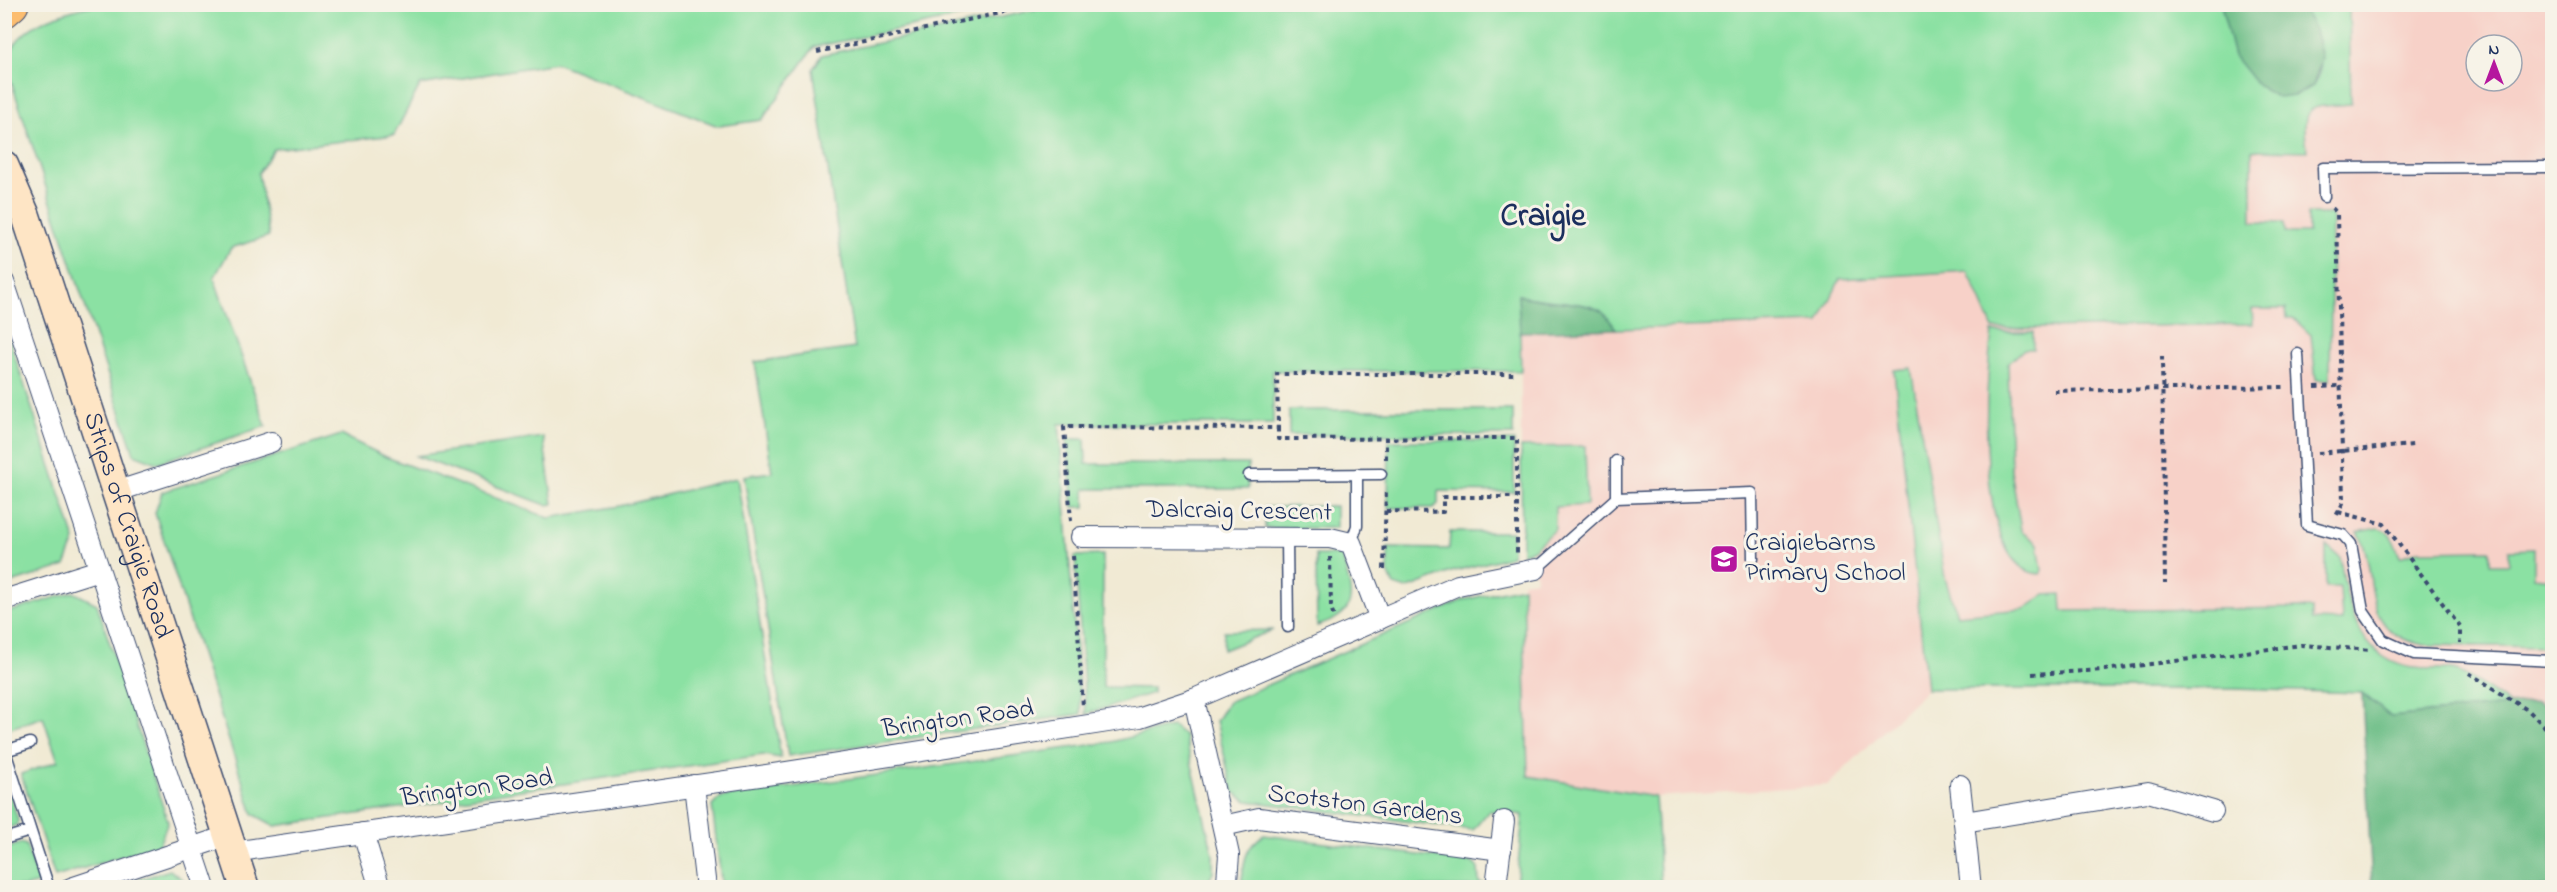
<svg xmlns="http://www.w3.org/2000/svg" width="2557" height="892" font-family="'Indie Flower',sans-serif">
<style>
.built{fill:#f7d1c8;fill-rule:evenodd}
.green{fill:#8be1a3;stroke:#538880;stroke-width:1.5}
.forest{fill:#70bf89;stroke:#467774;stroke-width:1.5}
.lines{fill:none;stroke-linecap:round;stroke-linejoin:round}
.lane-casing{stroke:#3b4b70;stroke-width:13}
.street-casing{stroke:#3b4b70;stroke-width:22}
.secondary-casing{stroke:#3b4b70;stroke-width:31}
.highway-casing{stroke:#3b4b70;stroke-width:35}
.path{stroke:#3b4b70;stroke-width:4;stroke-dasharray:4.5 4.5;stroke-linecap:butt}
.lane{stroke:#fff;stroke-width:10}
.street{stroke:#fff;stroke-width:20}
.secondary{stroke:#fee5c5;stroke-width:28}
.highway{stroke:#fcbd6f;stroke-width:33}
.labels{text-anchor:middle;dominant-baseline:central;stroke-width:6;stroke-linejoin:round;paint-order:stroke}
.street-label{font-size:26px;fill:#1b2f5e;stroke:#f7f3e8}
.poi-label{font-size:26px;fill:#1b2f5e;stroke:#f7f3e8;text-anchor:start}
.district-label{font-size:32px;font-weight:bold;fill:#1b2f5e;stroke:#f7f3e8}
</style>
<rect width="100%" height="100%" fill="#f7f3e8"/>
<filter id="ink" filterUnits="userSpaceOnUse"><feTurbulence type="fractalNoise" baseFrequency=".0167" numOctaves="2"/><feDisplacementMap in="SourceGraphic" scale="12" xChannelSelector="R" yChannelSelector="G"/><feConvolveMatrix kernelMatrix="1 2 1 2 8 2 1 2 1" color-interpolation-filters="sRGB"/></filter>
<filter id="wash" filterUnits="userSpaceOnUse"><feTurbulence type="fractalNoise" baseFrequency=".008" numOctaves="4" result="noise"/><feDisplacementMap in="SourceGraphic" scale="24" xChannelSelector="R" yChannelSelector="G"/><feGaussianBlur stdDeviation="1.35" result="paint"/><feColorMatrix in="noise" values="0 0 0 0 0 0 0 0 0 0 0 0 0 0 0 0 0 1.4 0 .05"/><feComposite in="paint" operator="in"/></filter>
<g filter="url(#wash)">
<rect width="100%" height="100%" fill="#f1ead4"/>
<path class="built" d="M 1507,5 L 2552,5 L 2552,847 L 2416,783 L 2361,693 L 2235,689 L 1927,689 L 1828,785 L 1655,797 L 1528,776 L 1523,582 L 1536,580 L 1533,549 L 1555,529 L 1555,506 L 1587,505 L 1585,446 L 1521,447 L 1521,371 ZM 2476,45 L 2512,45 L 2512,81 L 2476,81 Z"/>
<g class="green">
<path d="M 1063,4 L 2221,4 L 2234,56 L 2313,86 C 2331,58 2315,31 2301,5 L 2349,5 L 2351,104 C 2307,107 2301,103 2307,151 L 2252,150 L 2252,222 L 2284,223 L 2285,233 L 2308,233 L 2308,214 L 2332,214 L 2330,380 L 2316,380 L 2311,335 L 2293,318 L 2287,318 L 2286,309 L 2252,309 L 2253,324 L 1993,329 L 1968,271 L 1840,279 L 1819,323 L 1616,329 C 1612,324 1607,315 1601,311 C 1583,300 1542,303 1519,295 L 1521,371 L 1273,371 L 1273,424 L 1059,424 L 1081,714 L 788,756 L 744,476 L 772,472 L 755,362 L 855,348 L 813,69 L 822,55 Z"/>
<path d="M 94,5 L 94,4 L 1016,5 L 814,47 L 762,120 L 718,126 L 556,63 L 420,85 L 394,135 L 274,149 L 258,173 L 269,236 L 231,248 L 214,278 L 266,426 L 157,463 L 134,454 L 7,69 C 9,26 59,13 94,5 Z"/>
<polygon points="5,326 75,540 65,566 5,585"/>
<path d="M 1992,332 L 2033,332 L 2033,349 L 2024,349 L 2008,364 L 2011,470 L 2021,530 L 2038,544 L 2042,571 L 2040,574 C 1972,570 1986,377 1992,332 Z"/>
<path d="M 1911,368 L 1945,578 L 1957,615 L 2024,609 L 2045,595 L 2061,594 L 2062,611 L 2312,608 L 2312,620 L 2342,621 L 2340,587 L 2326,587 L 2326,545 L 2340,557 C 2347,602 2356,656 2408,667 C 2424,671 2445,666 2459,672 C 2477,680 2494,694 2510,705 L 2391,717 L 2362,693 L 2235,689 L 1927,689 L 1894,370 Z"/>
<rect x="1289" y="410" width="224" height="25"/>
<polygon points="341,435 386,457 549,518 620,506 737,478 781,758 763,755 275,826 253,814 155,513 162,492"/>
<polygon points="543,437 553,504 546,505 416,456"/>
<polygon points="1067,439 1085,439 1086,464 1248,464 1248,489 1085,489 1085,507 1073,507"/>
<polygon points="1389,441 1514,441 1514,492 1438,491 1438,504 1433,508 1388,508"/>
<polygon points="1585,446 1587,505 1555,507 1555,529 1533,549 1522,554 1521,447"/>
<polygon points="1336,506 1336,528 1265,528 1265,507"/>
<path d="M 2378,528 C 2392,530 2395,545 2400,557 L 2417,551 L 2490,550 L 2490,564 L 2509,564 L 2509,550 L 2534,549 L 2534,577 L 2552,579 L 2552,634 L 2548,647 L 2424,645 C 2355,632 2382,577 2358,532 Z"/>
<polygon points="1450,532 1512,532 1512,556 1451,572 1406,589 1394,585 1388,573 1388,548 1449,549"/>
<polygon points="1103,555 1103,687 1153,688 1153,693 1086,714 1075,556"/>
<path d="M 1316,555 L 1342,555 C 1351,592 1363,613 1317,626 Z"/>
<path d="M 1523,587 L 1528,776 L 1655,797 L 1661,887 L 1241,887 C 1244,864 1243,848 1264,835 L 1472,862 L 1478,868 L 1479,883 L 1516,886 L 1523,815 L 1489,811 L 1473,830 L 1247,801 L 1233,792 L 1216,721 L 1228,702 L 1463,600 Z"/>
<polygon points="73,592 97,604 168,822 159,845 55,877 21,774 58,761 43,717 5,730 5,613"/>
<polygon points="1273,630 1223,650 1224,631"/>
<polygon points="1173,726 1185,736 1213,854 1213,872 1205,887 722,887 712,806 721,797 1111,742"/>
<polygon points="5,778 18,820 17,825 5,829"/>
<polygon points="21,843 26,845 39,883 24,887 5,887 5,849"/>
<polygon points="170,870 186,882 188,887 113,887"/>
</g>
<g class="forest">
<polygon points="2221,5 2301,5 2315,30 2322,58 2313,86 2294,96 2278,98 2258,86 2234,56"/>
<path d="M 1518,295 C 1542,303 1582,300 1601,311 C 1607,315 1612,324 1616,329 L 1520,332 Z"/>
<polygon points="2362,693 2391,717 2537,702 2552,710 2552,887 2372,887"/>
</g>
</g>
<g filter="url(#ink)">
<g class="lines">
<g class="lane-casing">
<g id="lane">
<polyline points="2324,197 2323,168 2552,167"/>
<polyline points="2298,354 2307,525 2343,535 2351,544 2363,611 2383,640 2414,654 2552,661"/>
<polyline points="1249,475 1381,474"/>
<polyline points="1616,498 1752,493 1753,559"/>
<polyline points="1287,538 1288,627"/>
<polyline points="1351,543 1357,526 1357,474"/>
<polyline points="1536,569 1616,498 1616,461"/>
<polyline points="30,743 5,751 49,888"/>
<polyline points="4,839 30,831"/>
</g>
</g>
<g class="street-casing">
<g id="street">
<polyline points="4,282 205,888"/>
<polyline points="115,492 271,442"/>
<polyline points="1081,537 1330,538 1351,543 1380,619"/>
<polyline points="4,600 99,570"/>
<polyline points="1194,699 1229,855 1227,881 1223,888"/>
<polyline points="694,785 706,888"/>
<polyline points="1960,785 1971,888"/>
<polyline points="1964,822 2148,792 2213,811"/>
<polyline points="1223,826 1259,818 1501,850"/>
<polyline points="363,833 379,885"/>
<polyline points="233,852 787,772 1140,717 1194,699 1458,585 1536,569"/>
<polyline points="1497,878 1504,821"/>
<polyline points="71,888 227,836"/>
</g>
</g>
<g class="secondary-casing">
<g id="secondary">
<path id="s1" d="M 4,165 L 26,216 L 245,888"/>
</g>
</g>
<g class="highway-casing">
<polyline id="highway" points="4,11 12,4"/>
</g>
<g class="path">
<polyline points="817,52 1043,4"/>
<polyline points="2332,208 2337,213 2343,503 2335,518"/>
<polyline points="2162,356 2165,583"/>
<polyline points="2315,387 2340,386"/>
<polyline points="2054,391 2284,387"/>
<polyline points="1278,428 1278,439 1517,438 1517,553"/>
<polyline points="2318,453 2413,445"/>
<polyline points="1386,459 1386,439"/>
<polyline points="1386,511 1443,512 1443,497 1517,497"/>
<polyline points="2338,512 2384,524 2460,627 2460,643"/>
<polyline points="1071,521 1064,427 1278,428 1277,374 1517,374"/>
<polyline points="1073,556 1083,707"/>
<polyline points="1330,557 1331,607 1334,618"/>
<polyline points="1384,569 1386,488"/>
<polyline points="2469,673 2529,711 2552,734"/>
<polyline points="2032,674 2104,670 2301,645 2372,650"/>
</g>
<use href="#lane" class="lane"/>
<use href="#street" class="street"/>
<use href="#secondary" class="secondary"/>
<use href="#highway" class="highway"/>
</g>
</g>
<defs>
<g id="school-square" transform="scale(1.5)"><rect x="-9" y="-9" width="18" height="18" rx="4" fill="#b5179e" stroke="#f7f3e8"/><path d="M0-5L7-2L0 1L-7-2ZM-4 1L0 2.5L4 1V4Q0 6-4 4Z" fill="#fff"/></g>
</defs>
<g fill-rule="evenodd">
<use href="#school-square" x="1724" y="559"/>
</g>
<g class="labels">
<g class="street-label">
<text transform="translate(1239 512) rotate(1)">Dalcraig Crescent</text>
<text stroke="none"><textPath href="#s1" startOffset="381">Strips of Craigie Road</textPath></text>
<text transform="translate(958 720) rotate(-8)">Brington Road</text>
<text transform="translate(477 789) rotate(-8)">Brington Road</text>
<text transform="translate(1365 806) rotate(7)">Scotston Gardens</text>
</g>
<g class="poi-label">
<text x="1745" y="544">Craigiebarns<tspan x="1745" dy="30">Primary School</tspan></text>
</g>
<g class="district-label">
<text x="1543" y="217">Craigie</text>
</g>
</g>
<rect width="2557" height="892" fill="none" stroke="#f7f3e8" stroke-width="24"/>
<g transform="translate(2494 63)"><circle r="28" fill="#f7f3e8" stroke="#9fa5b1" stroke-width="1.5"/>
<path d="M0-4.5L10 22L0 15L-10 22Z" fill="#b5179e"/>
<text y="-9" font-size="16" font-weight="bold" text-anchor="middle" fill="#1b2f5e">N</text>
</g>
</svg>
